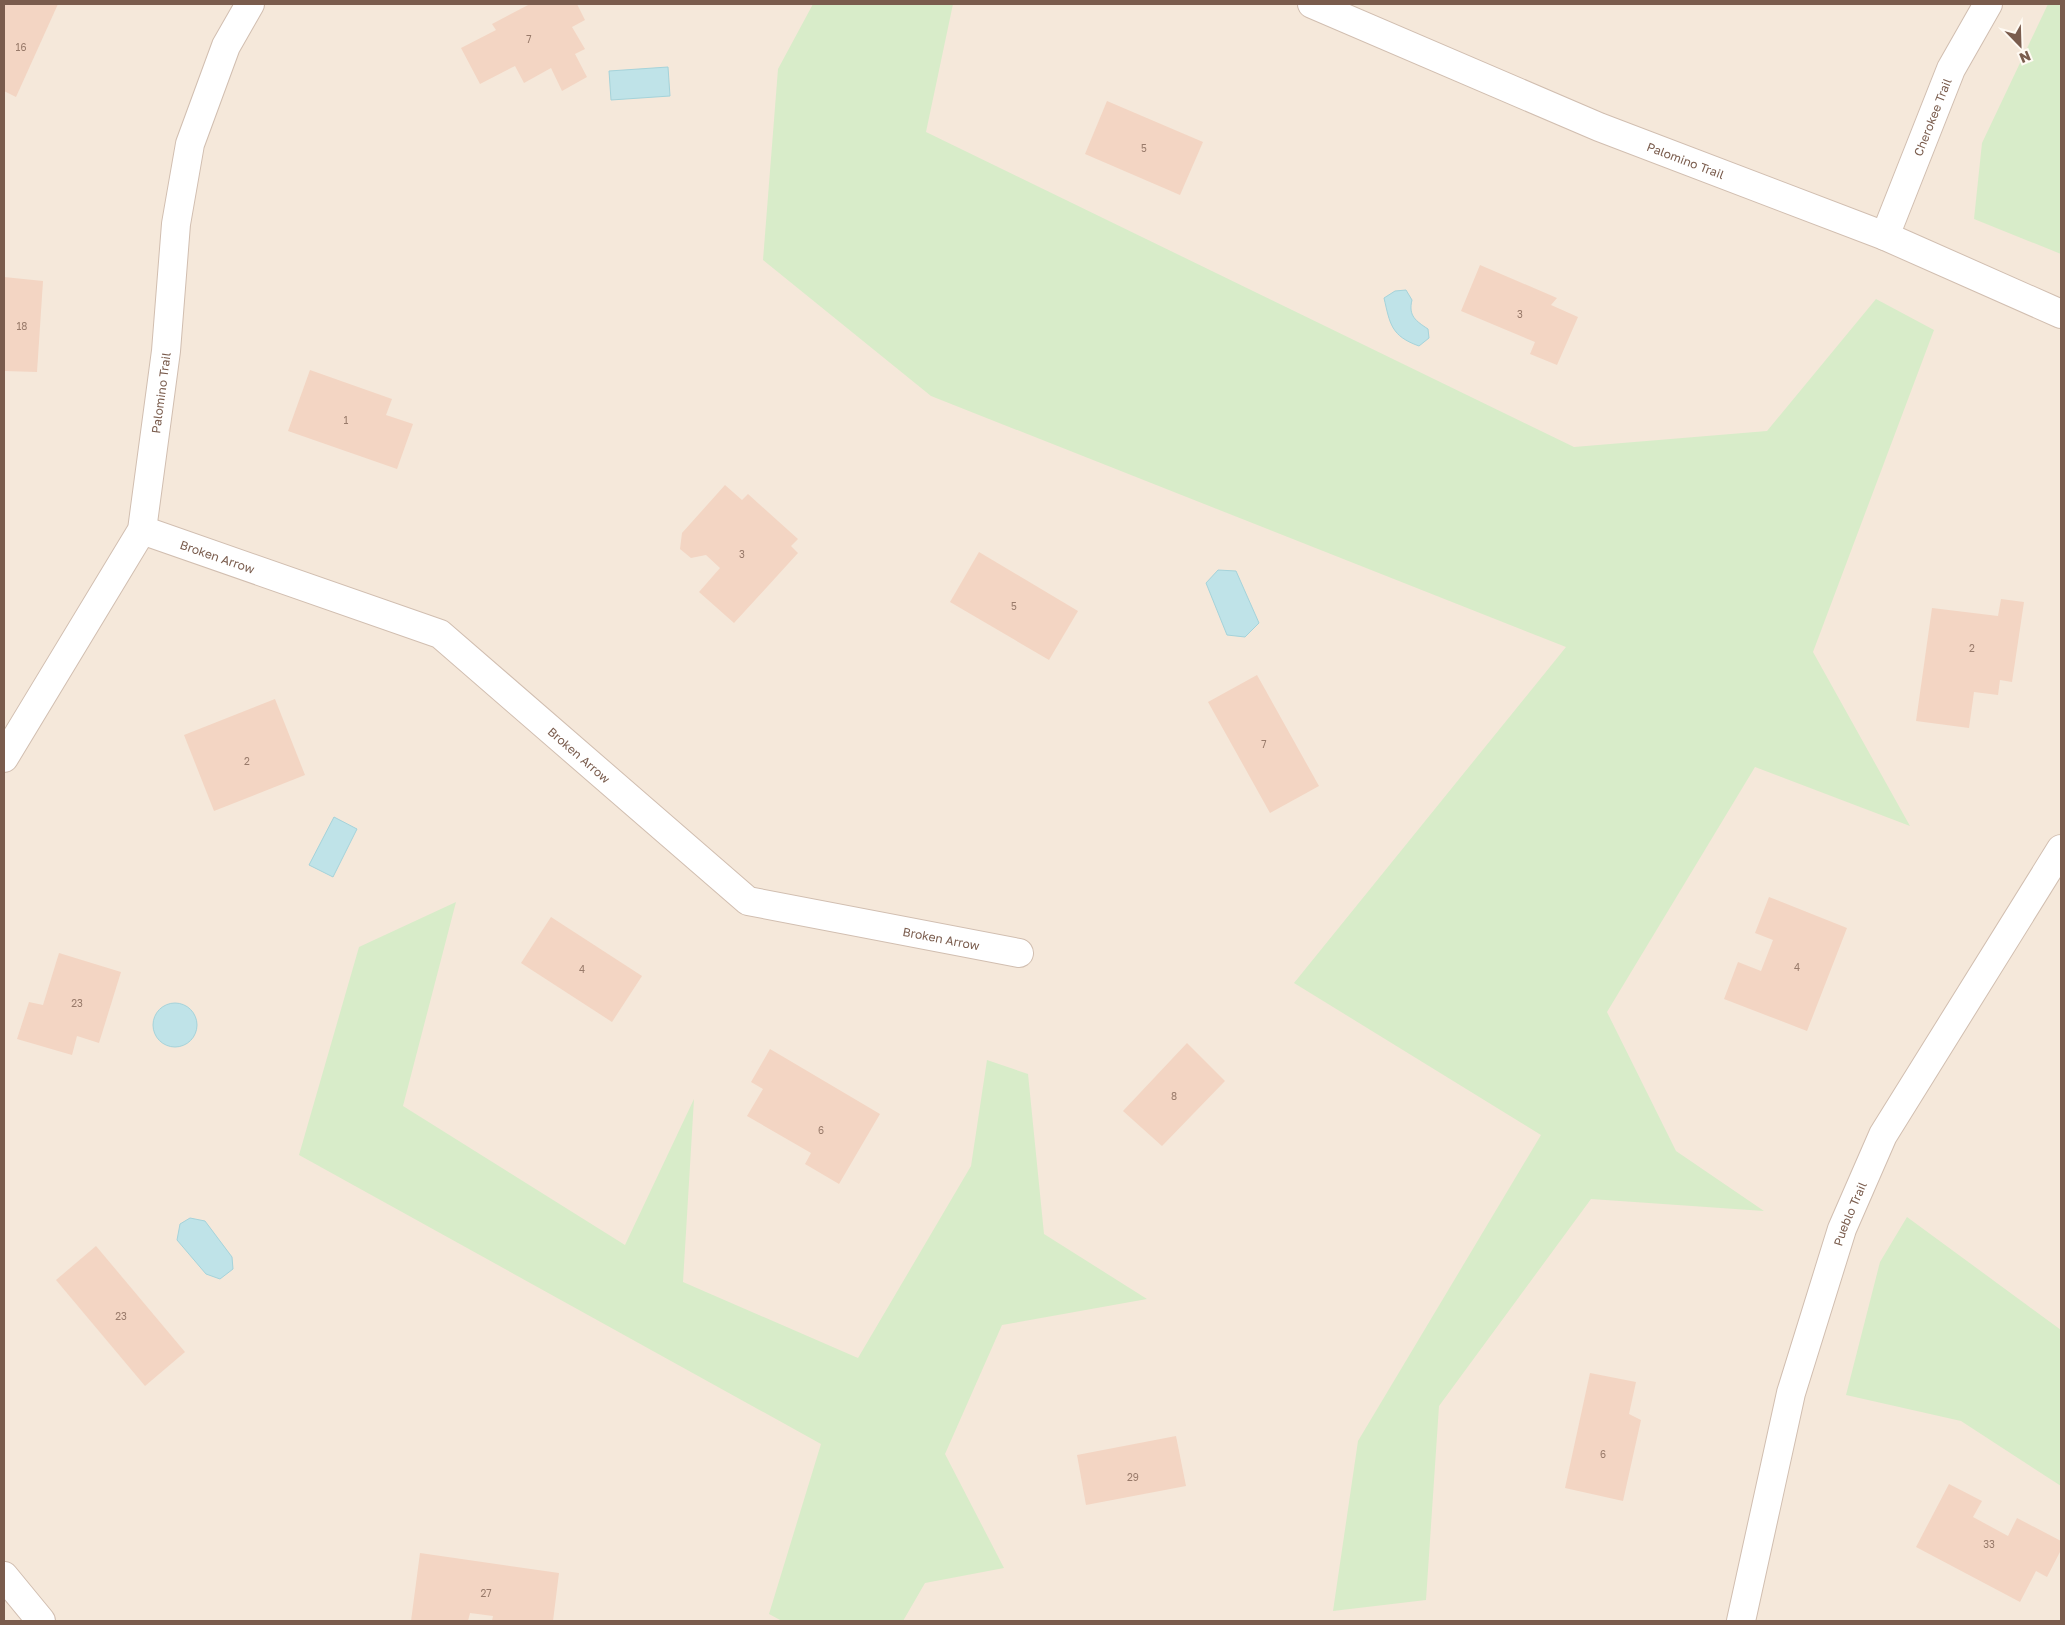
<svg xmlns="http://www.w3.org/2000/svg" width="2065" height="1625" font-family="'Golos Text',sans-serif">
<style>
.residential{fill:#f5e8da}
.green{fill:#d8ecc9}
.water{fill:#bfe3e8;stroke:#a5d3da}
.building{fill:#f3d5c3}
.lines{fill:none;stroke-linecap:round;stroke-linejoin:round}
.street-casing{stroke:#d1beb0;stroke-width:30}
.street{stroke:#fff;stroke-width:28}
.labels{text-anchor:middle;dominant-baseline:central;stroke-width:4.5;stroke-linejoin:round;paint-order:stroke}
.number-label{font-size:10px;fill:#987a6a}
.street-label{font-size:12px;fill:#7a5c4d;stroke:#fffaf3}
</style>
<rect width="100%" height="100%" fill="#fdf6ec"/>
<rect class="residential" x="4" y="4" width="2057" height="1617"/>
<g class="green">
<polygon points="813,4 953,4 926,132 1574,447 1767,431 1876,299 1934,330 1813,652 1910,826 1755,767 1607,1012 1676,1151 1764,1211 1591,1199 1439,1406 1426,1600 1333,1611 1358,1441 1541,1135 1294,983 1566,647 931,396 763,260 778,69"/>
<polygon points="2048,4 2061,4 2061,254 1974,219 1982,143"/>
<polygon points="456,902 403,1106 625,1245 694,1099 683,1282 858,1358 971,1166 987,1060 1028,1074 1044,1234 1147,1299 1002,1325 945,1454 1004,1568 925,1583 903,1621 782,1621 769,1614 821,1444 299,1155 359,947"/>
<polygon points="1907,1217 2061,1330 2061,1486 1961,1421 1846,1395 1880,1262"/>
</g>
<g class="water">
<polygon points="668,67 670,96 611,100 609,71"/>
<path d="M 1406,290 L 1412,300 C 1408,316 1416,321 1428,329 L 1429,338 L 1419,346 C 1391,336 1390,324 1384,298 L 1395,291 Z"/>
<polygon points="1218,570 1236,571 1259,623 1245,637 1227,635 1206,583"/>
<polygon points="334,817 357,829 333,877 309,865"/>
<circle cx="175" cy="1025" r="22"/>
<polygon points="190,1218 205,1221 232,1257 233,1269 220,1279 206,1274 177,1240 180,1224"/>
</g>
<g class="building">
<polygon points="4,4 58,4 16,97 4,91"/>
<polygon points="530,4 577,4 585,20 572,27 585,49 575,54 587,77 562,91 551,68 524,83 515,66 480,84 461,48 496,30 492,24"/>
<polygon points="1107,101 1203,142 1180,195 1085,154"/>
<polygon points="1480,265 1557,298 1551,305 1578,317 1557,365 1530,354 1535,342 1461,311"/>
<polygon points="4,277 43,281 37,372 4,371"/>
<polygon points="310,370 392,399 386,415 413,424 397,469 288,431"/>
<polygon points="725,485 742,500 748,494 798,539 791,546 798,553 734,623 699,592 720,568 706,555 691,558 680,549 682,533"/>
<polygon points="979,552 1078,611 1049,660 950,602"/>
<polygon points="2001,599 2024,602 2012,682 2000,680 1998,695 1974,692 1969,728 1916,721 1932,608 1998,616"/>
<polygon points="1257,675 1319,786 1270,813 1208,702"/>
<polygon points="275,699 305,775 214,811 184,735"/>
<polygon points="1769,897 1847,928 1807,1031 1724,999 1738,962 1761,971 1773,940 1755,933"/>
<polygon points="551,917 642,976 612,1022 521,963"/>
<polygon points="59,953 121,972 99,1043 77,1036 72,1055 17,1039 29,1002 43,1005"/>
<polygon points="1187,1043 1225,1081 1162,1146 1123,1111"/>
<polygon points="770,1049 880,1114 839,1184 805,1164 811,1153 747,1116 763,1089 751,1082"/>
<polygon points="96,1246 185,1352 145,1386 56,1280"/>
<polygon points="1590,1373 1636,1382 1629,1414 1641,1420 1623,1501 1565,1488"/>
<polygon points="1176,1436 1186,1486 1086,1505 1077,1455"/>
<polygon points="1949,1484 1982,1501 1973,1517 2008,1536 2017,1518 2061,1541 2061,1550 2047,1577 2036,1571 2020,1602 1916,1547"/>
<polygon points="420,1553 559,1573 553,1621 492,1621 493,1616 470,1613 468,1621 411,1621"/>
</g>
<g class="lines">
<g class="street-casing">
<g id="street">
<path id="s1" d="M 1312,4 L 1599,127 L 1885,236 L 2061,314"/>
<path id="s2" d="M 1885,236 L 1951,69 L 1988,4"/>
<path id="s3" d="M 142,530 L 440,634 L 748,901 L 1019,953"/>
<path id="s4" d="M 4,758 L 142,530 L 166,351 L 176,224 L 190,144 L 226,46 L 250,4"/>
<polyline points="4,1576 41,1621"/>
<path id="s5" d="M 1741,1621 L 1791,1393 L 1842,1229 L 1883,1135 L 2061,849"/>
</g>
</g>
<use href="#street" class="street"/>
</g>
<g class="labels">
<g class="number-label">
<text x="529" y="39">7</text>
<text x="21" y="47">16</text>
<text x="1144" y="148">5</text>
<text x="1520" y="314">3</text>
<text x="22" y="326">18</text>
<text x="346" y="420">1</text>
<text x="742" y="554">3</text>
<text x="1014" y="606">5</text>
<text x="1972" y="648">2</text>
<text x="1264" y="744">7</text>
<text x="247" y="761">2</text>
<text x="1797" y="967">4</text>
<text x="582" y="969">4</text>
<text x="77" y="1003">23</text>
<text x="1174" y="1096">8</text>
<text x="821" y="1130">6</text>
<text x="121" y="1316">23</text>
<text x="1603" y="1454">6</text>
<text x="1133" y="1477">29</text>
<text x="1989" y="1544">33</text>
<text x="486" y="1593">27</text>
</g>
<g class="street-label">
<text stroke="none"><textPath href="#s2" startOffset="128">Cherokee Trail</textPath></text>
<text stroke="none"><textPath href="#s1" startOffset="405">Palomino Trail</textPath></text>
<text stroke="none"><textPath href="#s4" startOffset="405">Palomino Trail</textPath></text>
<text stroke="none"><textPath href="#s3" startOffset="80">Broken Arrow</textPath></text>
<text stroke="none"><textPath href="#s3" startOffset="500">Broken Arrow</textPath></text>
<text stroke="none"><textPath href="#s3" startOffset="920">Broken Arrow</textPath></text>
<text stroke="none"><textPath href="#s5" startOffset="422">Pueblo Trail</textPath></text>
</g>
</g>
<rect width="2065" height="1625" fill="none" stroke="#7a5c4d" stroke-width="10"/>
<g transform="translate(2020 45) rotate(157)" stroke="#fffaf3" stroke-width="4" paint-order="stroke">
<path d="M0-4L9 19L0 12L-9 19Z" fill="#7a5c4d"/>
<text y="-8" font-size="14" font-weight="bold" text-anchor="middle" fill="#7a5c4d">N</text>
</g>
</svg>
